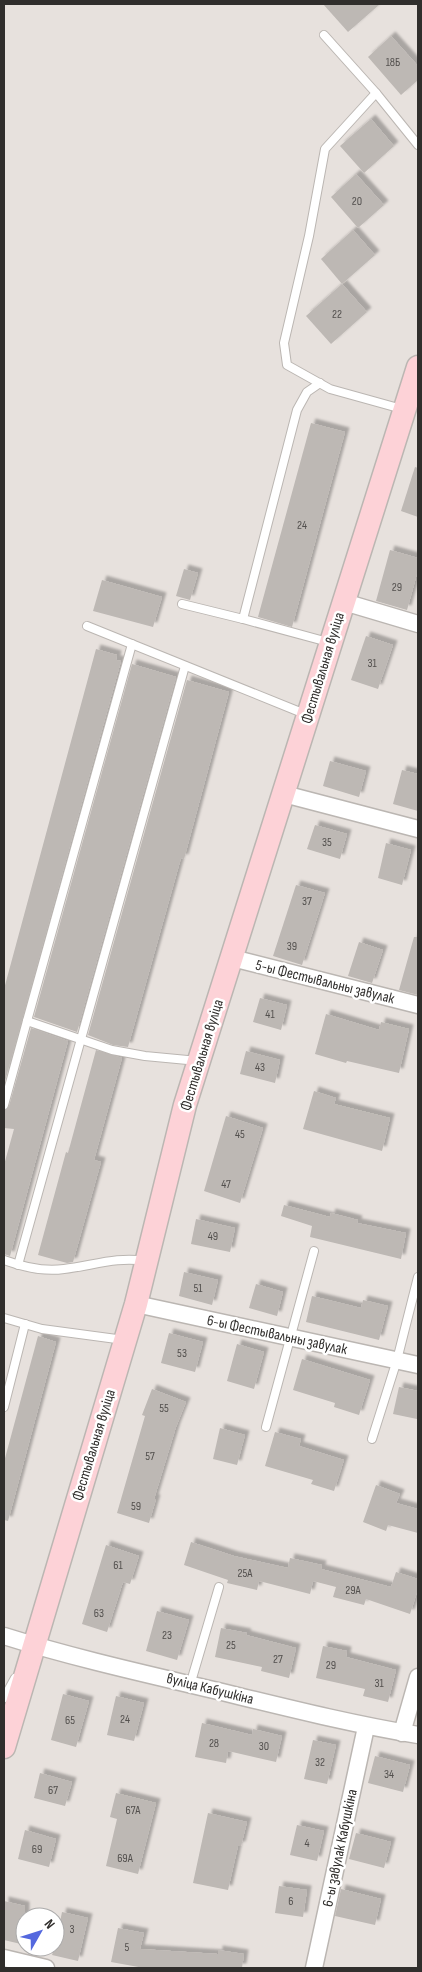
<svg xmlns="http://www.w3.org/2000/svg" width="422" height="1972" font-family="'Sofia Sans Condensed',sans-serif">
<style>
.building{fill:#bdb8b4;filter:url(#shadow)}
.lines{fill:none;stroke-linecap:round;stroke-linejoin:round}
.lane-casing{stroke:#bbb6b2;stroke-width:10}
.street-casing{stroke:#bbb6b2;stroke-width:19}
.secondary-casing{stroke:#bbb6b2;stroke-width:25}
.lane{stroke:#fff;stroke-width:8}
.street{stroke:#fff;stroke-width:16}
.secondary{stroke:#fdd2d7;stroke-width:22}
.labels{text-anchor:middle;dominant-baseline:central;stroke-width:5;stroke-linejoin:round;paint-order:stroke}
.number-label{font-size:12px;fill:#53504e}
.street-label{font-size:15px;fill:#302e2c;stroke:#fff}
</style>
<defs>
<filter id="shadow"><feDropShadow dx="4.5" dy="-4.5" stdDeviation="1" flood-color="#0004"/></filter>
</defs>
<rect width="100%" height="100%" fill="#e7e1dd"/>
<g class="building">
<polygon points="323,4 380,4 348,32"/>
<polygon points="391,36 418,66 418,80 401,95 368,57"/>
<polygon points="371,119 394,146 364,173 340,146"/>
<polygon points="356,174 384,205 358,228 331,197"/>
<polygon points="353,230 375,255 342,284 321,259"/>
<polygon points="342,284 367,312 331,344 306,316"/>
<polygon points="311,423 345,432 292,627 258,617"/>
<polygon points="415,467 418,468 418,517 401,511"/>
<polygon points="390,550 418,558 418,570 407,610 376,601"/>
<polygon points="184,569 198,573 190,600 176,596"/>
<polygon points="102,580 162,597 153,627 93,611"/>
<polygon points="366,636 393,645 378,689 351,680"/>
<polygon points="96,649 117,655 116,660 121,661 4,1085 4,989"/>
<polygon points="132,664 176,677 77,1032 34,1017"/>
<polygon points="187,680 229,692 184,859 181,858 128,1047 113,1045 88,1035"/>
<polygon points="330,761 366,771 359,797 323,786"/>
<polygon points="402,770 418,774 418,811 393,804"/>
<polygon points="315,825 347,834 340,859 307,849"/>
<polygon points="386,843 411,850 402,885 378,878"/>
<polygon points="296,885 325,893 302,965 273,956"/>
<polygon points="414,937 418,937 418,995 399,990"/>
<polygon points="359,942 383,950 372,983 348,976"/>
<polygon points="260,998 287,1005 281,1030 253,1022"/>
<polygon points="326,1014 379,1030 381,1022 409,1029 399,1073 347,1061 346,1063 315,1054"/>
<polygon points="31,1028 68,1041 10,1256 4,1254 4,1165 14,1129 4,1128 4,1110 9,1106"/>
<polygon points="96,1050 122,1058 94,1160 101,1162 73,1262 67,1263 38,1255 66,1152 68,1153"/>
<polygon points="246,1051 280,1060 275,1083 240,1074"/>
<polygon points="314,1091 336,1098 334,1104 390,1118 382,1151 303,1129"/>
<polygon points="226,1116 263,1128 240,1203 204,1191"/>
<polygon points="284,1205 330,1217 331,1213 358,1220 357,1223 406,1233 401,1259 310,1237 312,1226 281,1216"/>
<polygon points="196,1219 235,1228 230,1252 191,1244"/>
<polygon points="184,1272 218,1280 212,1305 179,1296"/>
<polygon points="256,1284 283,1292 277,1316 249,1308"/>
<polygon points="312,1296 361,1308 363,1300 388,1306 379,1340 306,1322"/>
<polygon points="169,1333 203,1342 195,1372 161,1363"/>
<polygon points="38,1336 56,1342 8,1521 4,1520 4,1462"/>
<polygon points="237,1344 264,1352 254,1389 227,1381"/>
<polygon points="302,1359 370,1380 359,1415 334,1407 335,1403 293,1390"/>
<polygon points="399,1387 418,1391 417,1419 393,1414"/>
<polygon points="152,1389 186,1402 176,1427 154,1499 156,1499 149,1523 117,1513 145,1416 142,1415"/>
<polygon points="220,1428 245,1435 237,1465 213,1459"/>
<polygon points="275,1432 301,1439 299,1446 344,1460 334,1491 311,1484 313,1480 265,1466"/>
<polygon points="376,1485 400,1494 396,1503 418,1509 418,1533 388,1525 386,1531 363,1522"/>
<polygon points="191,1542 234,1556 288,1568 290,1558 322,1565 321,1569 391,1587 396,1572 418,1579 418,1589 410,1614 366,1599 364,1605 333,1597 336,1587 313,1581 310,1594 259,1581 257,1590 227,1583 228,1580 184,1565"/>
<polygon points="106,1545 139,1556 130,1584 123,1582 107,1632 82,1624"/>
<polygon points="157,1611 189,1620 177,1660 146,1651"/>
<polygon points="221,1628 247,1633 246,1635 296,1648 289,1678 261,1671 262,1667 215,1657"/>
<polygon points="323,1646 347,1651 346,1657 396,1670 388,1702 363,1696 365,1689 316,1678"/>
<polygon points="63,1694 89,1701 76,1747 51,1740"/>
<polygon points="116,1696 144,1703 134,1741 107,1735"/>
<polygon points="202,1723 252,1735 253,1729 282,1736 276,1762 228,1751 226,1763 195,1757"/>
<polygon points="313,1740 336,1745 327,1784 304,1779"/>
<polygon points="375,1756 410,1765 403,1792 368,1783"/>
<polygon points="40,1773 72,1782 65,1806 34,1798"/>
<polygon points="116,1793 156,1803 138,1874 106,1866 117,1819 110,1817"/>
<polygon points="208,1813 247,1822 241,1846 238,1846 228,1890 193,1883"/>
<polygon points="297,1825 324,1831 317,1861 290,1855"/>
<polygon points="25,1830 56,1839 49,1867 18,1859"/>
<polygon points="356,1833 391,1842 384,1868 349,1859"/>
<polygon points="279,1886 307,1890 303,1917 275,1913"/>
<polygon points="341,1889 381,1899 375,1925 335,1916"/>
<polygon points="4,1901 25,1906 25,1945 4,1940"/>
<polygon points="62,1912 88,1918 78,1961 52,1955 55,1947"/>
<polygon points="118,1928 144,1933 140,1949 218,1954 218,1950 244,1954 242,1968 144,1968 111,1962"/>
</g>
<g class="lines">
<g class="lane-casing">
<g id="lane">
<polyline points="324,35 376,93"/>
<polyline points="320,383 307,392 297,410 243,619 328,642"/>
<polyline points="402,409 330,389 287,365 284,343 309,236 325,149 376,93 418,145"/>
<polyline points="182,604 243,619"/>
<polyline points="87,626 305,714"/>
<polyline points="27,1021 132,644"/>
<polyline points="4,1105 27,1021 112,1050 145,1056 198,1061"/>
<path d="M 4,1260 C 23,1267 44,1272 64,1269 C 91,1266 118,1256 145,1261"/>
<polyline points="18,1265 185,666"/>
<polyline points="4,1318 42,1329 124,1340"/>
<polyline points="4,1407 25,1324"/>
<polyline points="266,1427 314,1251"/>
<polyline points="372,1439 397,1360 418,1277"/>
<polyline points="190,1685 219,1587"/>
<polyline points="4,1698 15,1678"/>
</g>
</g>
<g class="street-casing">
<g id="street">
<polyline points="344,602 418,624"/>
<polyline points="284,794 418,829"/>
<polyline points="232,958 418,1005"/>
<polyline points="136,1304 418,1365"/>
<path d="M 4,1636 C 74,1658 146,1674 218,1691 C 284,1707 351,1724 418,1735"/>
<polyline points="402,1733 418,1677"/>
<polyline points="4,1958 46,1968"/>
<polyline points="314,1968 366,1727"/>
</g>
</g>
<g class="secondary-casing">
<polyline id="secondary" points="4,1747 136,1304 185,1105 418,367"/>
</g>
<use href="#lane" class="lane"/>
<use href="#street" class="street"/>
<use href="#secondary" class="secondary"/>
</g>
<g class="labels">
<g class="number-label">
<text x="393" y="62">18Б</text>
<text x="357" y="201">20</text>
<text x="337" y="314">22</text>
<text x="302" y="525">24</text>
<text x="397" y="587">29</text>
<text x="372" y="663">31</text>
<text x="327" y="842">35</text>
<text x="307" y="901">37</text>
<text x="292" y="946">39</text>
<text x="270" y="1014">41</text>
<text x="260" y="1067">43</text>
<text x="240" y="1134">45</text>
<text x="226" y="1184">47</text>
<text x="213" y="1236">49</text>
<text x="198" y="1288">51</text>
<text x="182" y="1353">53</text>
<text x="164" y="1408">55</text>
<text x="150" y="1456">57</text>
<text x="136" y="1506">59</text>
<text x="118" y="1565">61</text>
<text x="245" y="1573">25А</text>
<text x="353" y="1590">29А</text>
<text x="99" y="1613">63</text>
<text x="167" y="1635">23</text>
<text x="231" y="1645">25</text>
<text x="278" y="1659">27</text>
<text x="331" y="1665">29</text>
<text x="379" y="1683">31</text>
<text x="125" y="1719">24</text>
<text x="70" y="1720">65</text>
<text x="214" y="1743">28</text>
<text x="264" y="1746">30</text>
<text x="320" y="1762">32</text>
<text x="389" y="1774">34</text>
<text x="53" y="1790">67</text>
<text x="133" y="1810">67А</text>
<text x="307" y="1843">4</text>
<text x="37" y="1849">69</text>
<text x="125" y="1858">69А</text>
<text x="291" y="1901">6</text>
<text x="72" y="1929">3</text>
<text x="127" y="1947">5</text>
</g>
<g class="street-label">
<text transform="translate(323 668) rotate(-73)">Фестывальная вуліца</text>
<text transform="translate(325 982) rotate(14)">5-ы Фестывальны завулак</text>
<text transform="translate(202 1055) rotate(-73)">Фестывальная вуліца</text>
<text transform="translate(277 1335) rotate(12)">6-ы Фестывальны завулак</text>
<text transform="translate(94 1445) rotate(-73)">Фестывальная вуліца</text>
<text transform="translate(210 1689) rotate(14)">вуліца Кабушкіна</text>
<text transform="translate(340 1848) rotate(-78)">6-ы завулак Кабушкіна</text>
</g>
</g>
<rect width="422" height="1972" fill="none" stroke="#302e2c" stroke-width="10"/>
<g transform="translate(40 1932) rotate(51)"><circle r="24" fill="#ffffff" stroke="#acabab"/>
<path d="M0-4L9 19L0 12L-9 19Z" fill="#5468de"/>
<text y="-8" font-size="14" font-weight="bold" text-anchor="middle" fill="#302e2c">N</text>
</g>
</svg>
